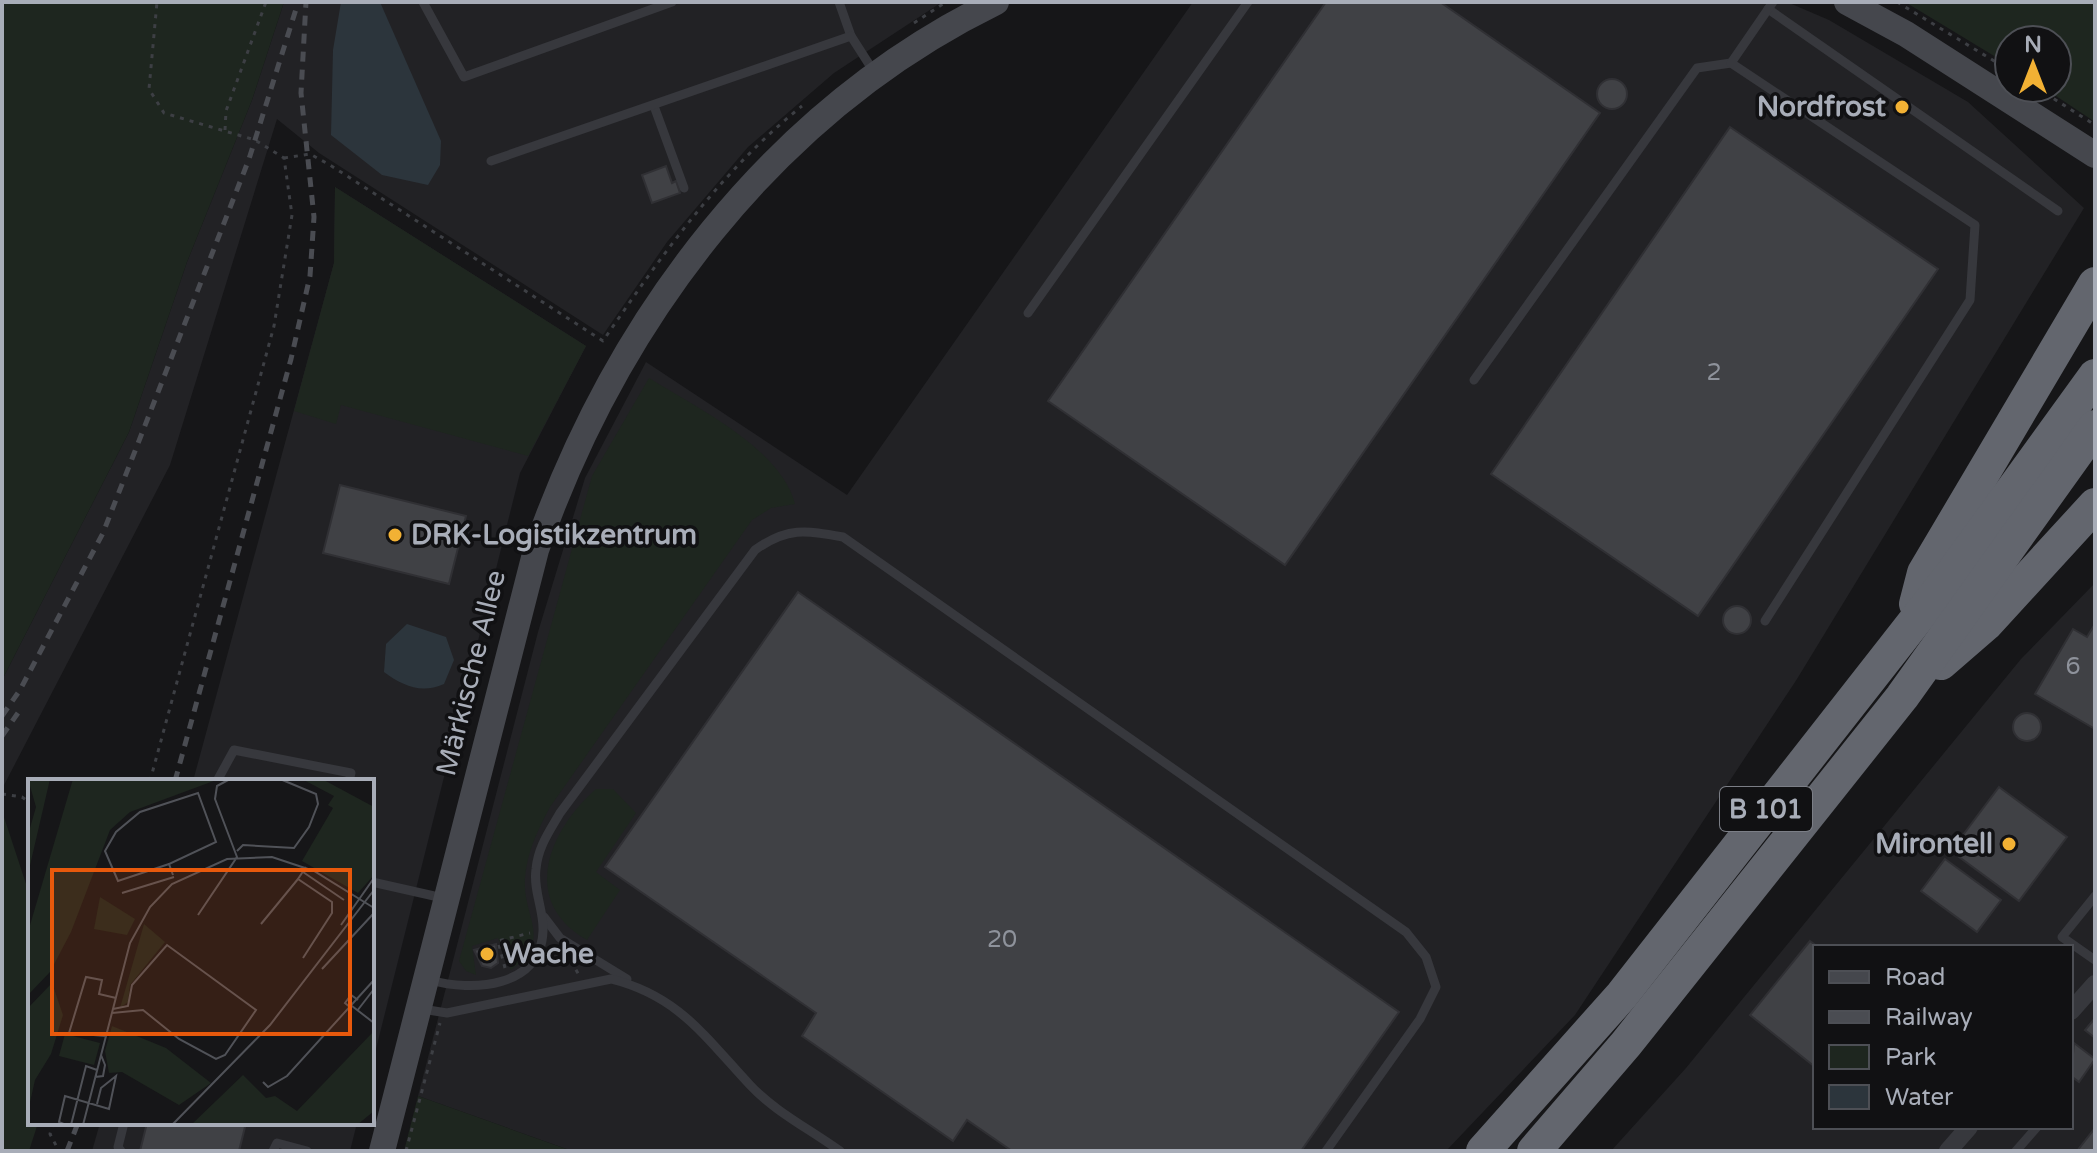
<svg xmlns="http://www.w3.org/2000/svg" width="2097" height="1153" font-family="'Varela Round',sans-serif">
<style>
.built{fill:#222225;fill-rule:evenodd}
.green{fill:#1e261f}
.water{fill:#2c353c}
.building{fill:#404145;stroke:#303034;stroke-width:2}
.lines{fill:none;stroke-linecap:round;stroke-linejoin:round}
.path{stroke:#3d3f44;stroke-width:3;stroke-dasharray:4 6;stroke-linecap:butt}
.lane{stroke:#37383d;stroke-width:9}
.street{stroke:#37383d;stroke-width:18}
.secondary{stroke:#45474d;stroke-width:26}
.highway{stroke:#63666e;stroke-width:34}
.rail{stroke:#4a4c52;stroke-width:5;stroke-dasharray:10 8;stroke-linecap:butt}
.poi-dot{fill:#f2b134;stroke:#111113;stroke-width:3}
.labels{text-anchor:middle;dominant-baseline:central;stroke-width:7;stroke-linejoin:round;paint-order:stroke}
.number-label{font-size:24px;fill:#8e929b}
.shield{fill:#111113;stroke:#7b7e86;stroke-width:2}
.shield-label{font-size:26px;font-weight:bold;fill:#a8adb8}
.poi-label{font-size:28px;font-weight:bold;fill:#a8adb8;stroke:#111113;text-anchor:end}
.street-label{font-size:28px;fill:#a8adb8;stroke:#111113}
.inset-road{fill:none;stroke:#505258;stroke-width:2}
.view{fill:#e8590c;fill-opacity:0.15;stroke:#e8590c;stroke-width:4}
.inset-edge{fill:none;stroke:#a8adb8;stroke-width:4}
</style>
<rect width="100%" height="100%" fill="#161618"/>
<g class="built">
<polygon points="284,2 942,2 834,73 748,147 667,242 603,335 319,153 277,119 170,465 2,789 2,680 129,432 187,262 252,100"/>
<polygon points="1193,2 1787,2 1829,20 1968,102 2084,208 1797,679 1575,1015 1446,1151 572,1151 418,1096 538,632 585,478 646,362 847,495"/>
<polygon points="335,187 586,346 520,473 372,1065 372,781 193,781 334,263"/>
<path d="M 2095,583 L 2095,1151 L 1611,1151 L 1686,1068 L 2021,659 ZM 1815,947 L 2071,947 L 2071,1127 L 1815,1127 Z"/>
<polygon points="100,1123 357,1123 350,1151 92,1151"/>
</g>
<g class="green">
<polygon points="2,2 284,2 252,100 187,262 129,432 2,680"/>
<polygon points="1905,2 2095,2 2095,122 2044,88 2057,88 2057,40 2009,40 2009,65"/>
<polygon points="335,187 586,346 528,456 341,405 336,424 294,411 334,263"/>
<path d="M 649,378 C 695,407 781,448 795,504 L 771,508 L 752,520 L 550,807 C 538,830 527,851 525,878 C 522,918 554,938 511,970 L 498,938 L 472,946 L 476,975 L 466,971 L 459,961 L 592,476 Z"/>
<path d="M 596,789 L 613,789 L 636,813 L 596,872 L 620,890 L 587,940 C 519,901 549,830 596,789 Z"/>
<polygon points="2,811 30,896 30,1123 38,1123 29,1151 2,1151"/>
<polygon points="418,1096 572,1151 404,1151"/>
</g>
<g class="water">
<polygon points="341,2 380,2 441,141 440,165 428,185 382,175 331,135 333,50"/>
<path d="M 407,624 L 446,637 L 454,660 L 444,684 C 421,694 403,686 384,672 L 386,644 Z"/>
</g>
<g class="building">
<polygon points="1326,2 1440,2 1600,113 1285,565 1048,401"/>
<circle cx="1612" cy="94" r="15"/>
<polygon points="1730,127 1938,269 1698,616 1491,474"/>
<polygon points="666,166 672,183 676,181 680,193 652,203 642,175"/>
<polygon points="340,485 466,516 449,584 323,553"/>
<polygon points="798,592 1399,1012 1301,1151 1012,1151 967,1120 953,1141 802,1036 816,1013 605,867"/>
<circle cx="1737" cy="620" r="14"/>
<polygon points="2095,624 2095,729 2035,694 2073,629 2087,637"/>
<circle cx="2027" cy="727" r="14"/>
<polygon points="1999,787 2067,837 2019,901 1951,851"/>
<polygon points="1945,859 2001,900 1977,932 1921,891"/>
<polygon points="1810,941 1818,947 1815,947 1815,1067 1750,1015"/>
<polygon points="496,944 498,963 491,968 482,966 474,950"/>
<polygon points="2095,1018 2095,1038 2085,1030"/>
<polygon points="2074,1043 2095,1059 2079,1082 2071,1076"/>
<polygon points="147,1123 246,1123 239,1151 140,1151"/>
<polygon points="2095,1128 2095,1151 2077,1151"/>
</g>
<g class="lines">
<g class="path">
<polyline points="1897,2 2009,70"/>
<polyline points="914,23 946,2"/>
<polyline points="2037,88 2095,125"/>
<polyline points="225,130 226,111 266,2"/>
<path d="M 284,158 L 310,154 L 330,165 L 603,341 C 661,256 721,171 802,106"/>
<polyline points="150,781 274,326 292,215 284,158 255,140 164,113 149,89 157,2"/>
<polyline points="2,794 22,797 30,803"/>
<polyline points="571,961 579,975"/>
<polyline points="505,968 498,941 530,933"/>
<polyline points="53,1123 50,1134 59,1151"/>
<polyline points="406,1151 440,1023"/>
</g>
<g class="lane">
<polyline points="423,2 464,77 672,2"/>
<polyline points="839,2 851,36"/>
<polyline points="1768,9 2058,211"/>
<polyline points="654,106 684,188"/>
<polyline points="491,161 851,36 874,72"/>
<polyline points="1028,313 1248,2"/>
<polyline points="1474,380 1697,68 1731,63"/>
<polyline points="1765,621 1970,300 1975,225 1731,63 1773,2"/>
<polyline points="217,781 234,750 351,773 349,781"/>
<polyline points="372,882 443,898"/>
<polyline points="2095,896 2062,937 2095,960"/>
<polyline points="544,917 560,938 627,979"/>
<path d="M 430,980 C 472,992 541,988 543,931 C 544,910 533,891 536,869 C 538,847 549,832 560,813 L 755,550 C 787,527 806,530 843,537 L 1406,932 L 1426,957 L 1436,987 L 1420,1019 L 1326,1151"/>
<path d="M 422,1009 L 447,1013 L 611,979 C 679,996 705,1037 750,1085 C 774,1111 811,1130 840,1151"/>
<polyline points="121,1151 118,1147 124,1123"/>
<polyline points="273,1151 277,1143 307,1151"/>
<polyline points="2016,1151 2037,1127"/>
</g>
<g class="street">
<polyline points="2071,1011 2095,984"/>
<polyline points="1948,1151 1969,1127"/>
</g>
<g class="secondary">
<polyline points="1847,2 1906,34 2095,155"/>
<path d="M 382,1151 L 536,550 C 617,319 773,111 996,2"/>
</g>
<g class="highway">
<polyline points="1916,604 1924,573 2095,284"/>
<polyline points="1941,663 1986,624 2095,505"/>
<polyline points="1483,1151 1622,995 1951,575 2095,376"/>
<polyline points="1534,1151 1626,1044 1902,697 2095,427"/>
</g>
<g class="rail">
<polyline points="2,716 20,690 103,533 249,159 297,6"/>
<polyline points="2,736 20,710"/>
<polyline points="175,781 291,359 310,276 314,217 301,93 306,2"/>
<polyline points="67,1151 78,1123"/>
</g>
</g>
<g class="poi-dot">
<circle cx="1902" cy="107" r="8"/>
<circle cx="395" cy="535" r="8"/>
<circle cx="2009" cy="844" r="8"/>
<circle cx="487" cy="954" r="8"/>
</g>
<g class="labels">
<g class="number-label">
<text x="1714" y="372">2</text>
<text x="2073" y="666">6</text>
<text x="1002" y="939">20</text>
</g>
<rect class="shield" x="1720" y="787" width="92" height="44" rx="6"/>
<g class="shield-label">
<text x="1766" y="809">B 101</text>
</g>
<g class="poi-label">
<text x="1886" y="107">Nordfrost</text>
<text x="411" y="535" text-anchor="start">DRK-Logistikzentrum</text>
<text x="1993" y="844">Mirontell</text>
<text x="503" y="954" text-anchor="start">Wache</text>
</g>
<g class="street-label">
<text transform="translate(471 673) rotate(-76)">Märkische Allee</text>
</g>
</g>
<g transform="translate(28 779)">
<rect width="346" height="346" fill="#161618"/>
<path d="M 0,0 L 22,0 L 0,95 L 0,56 L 8,28 ZM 45,0 L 191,0 L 102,33 L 82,51 L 43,153 L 22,193 L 0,216 L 0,153 ZM 274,0 L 294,0 L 346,28 L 346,96 L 330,114 L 274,82 L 305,29 L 300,26 L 306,17 ZM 72,118 L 107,140 L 99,156 L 66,150 ZM 116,145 L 137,163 L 102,206 L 100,223 L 92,229 ZM 24,204 L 35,236 L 23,275 L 7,301 L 0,332 L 0,229 ZM 84,247 L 138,269 L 183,304 L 151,326 L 94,293 L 81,294 L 77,272 ZM 346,252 L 346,332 L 329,346 L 163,346 L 215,296 L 238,319 L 247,317 L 269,332 ZM 37,255 L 72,264 L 66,286 L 31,277 Z" fill="#1e261f"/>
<path class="inset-road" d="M 209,72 L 215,66 L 266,69 L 281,48 L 290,25 L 288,15 L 252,0M 141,85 L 90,102 L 77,72 L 88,53 L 112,33 L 170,14 L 188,63 L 141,85 L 145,96M 275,93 L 316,121M 94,114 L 146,98M 170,136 L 209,78 L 187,20 L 189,7 L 202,0M 233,145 L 270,100M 313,146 L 346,99M 275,179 L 304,134 L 304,123 L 270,100 L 278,88M 294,190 L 346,134M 324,227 L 346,244M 323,229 L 317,224 L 323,216 L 330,221M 329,232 L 346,210M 84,234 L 115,231 L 151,260 L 188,280 L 197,276 L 228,231 L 139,166 L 104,206 L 100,227 L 85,230M 78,257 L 41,254 L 58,198 L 74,201 L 71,215 L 88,219M 67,298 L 75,297 L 77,286 L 73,276M 235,303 L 240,308 L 259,297 L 346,201M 38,346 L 31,343 L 37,317 L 81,330 L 88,297 L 73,309 L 69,325M 43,346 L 58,287 L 69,291M 55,346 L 102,164 L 122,128 L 144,105 L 199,80 L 244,78 L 286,92 L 346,129M 144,346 L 242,246 L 346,111"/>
<path class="view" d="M 24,91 L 322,91 L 322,255 L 24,255 Z"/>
<rect width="346" height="346" class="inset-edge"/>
</g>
<rect width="2097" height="1153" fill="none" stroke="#a8adb8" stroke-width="8"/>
<rect x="1813" y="945" width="260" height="184" fill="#111113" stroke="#4d4f55" stroke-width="2"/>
<rect x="1829" y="971" width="40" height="12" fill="#45474d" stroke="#4d4f55" stroke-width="2"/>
<text x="1885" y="985" font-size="24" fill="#a8adb8">Road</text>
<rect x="1829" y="1011" width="40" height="12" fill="#4a4c52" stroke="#4d4f55" stroke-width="2"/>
<text x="1885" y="1025" font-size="24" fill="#a8adb8">Railway</text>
<rect x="1829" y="1045" width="40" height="24" fill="#1e261f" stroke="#4d4f55" stroke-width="2"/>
<text x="1885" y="1065" font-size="24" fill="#a8adb8">Park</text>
<rect x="1829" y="1085" width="40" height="24" fill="#2c353c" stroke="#4d4f55" stroke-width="2"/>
<text x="1885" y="1105" font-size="24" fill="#a8adb8">Water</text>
<g transform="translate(2033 64)"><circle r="38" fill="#111113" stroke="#4d4f55" stroke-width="2"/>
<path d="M0-6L14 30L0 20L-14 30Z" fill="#f2b134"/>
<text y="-12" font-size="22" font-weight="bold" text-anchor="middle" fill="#a8adb8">N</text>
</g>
</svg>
